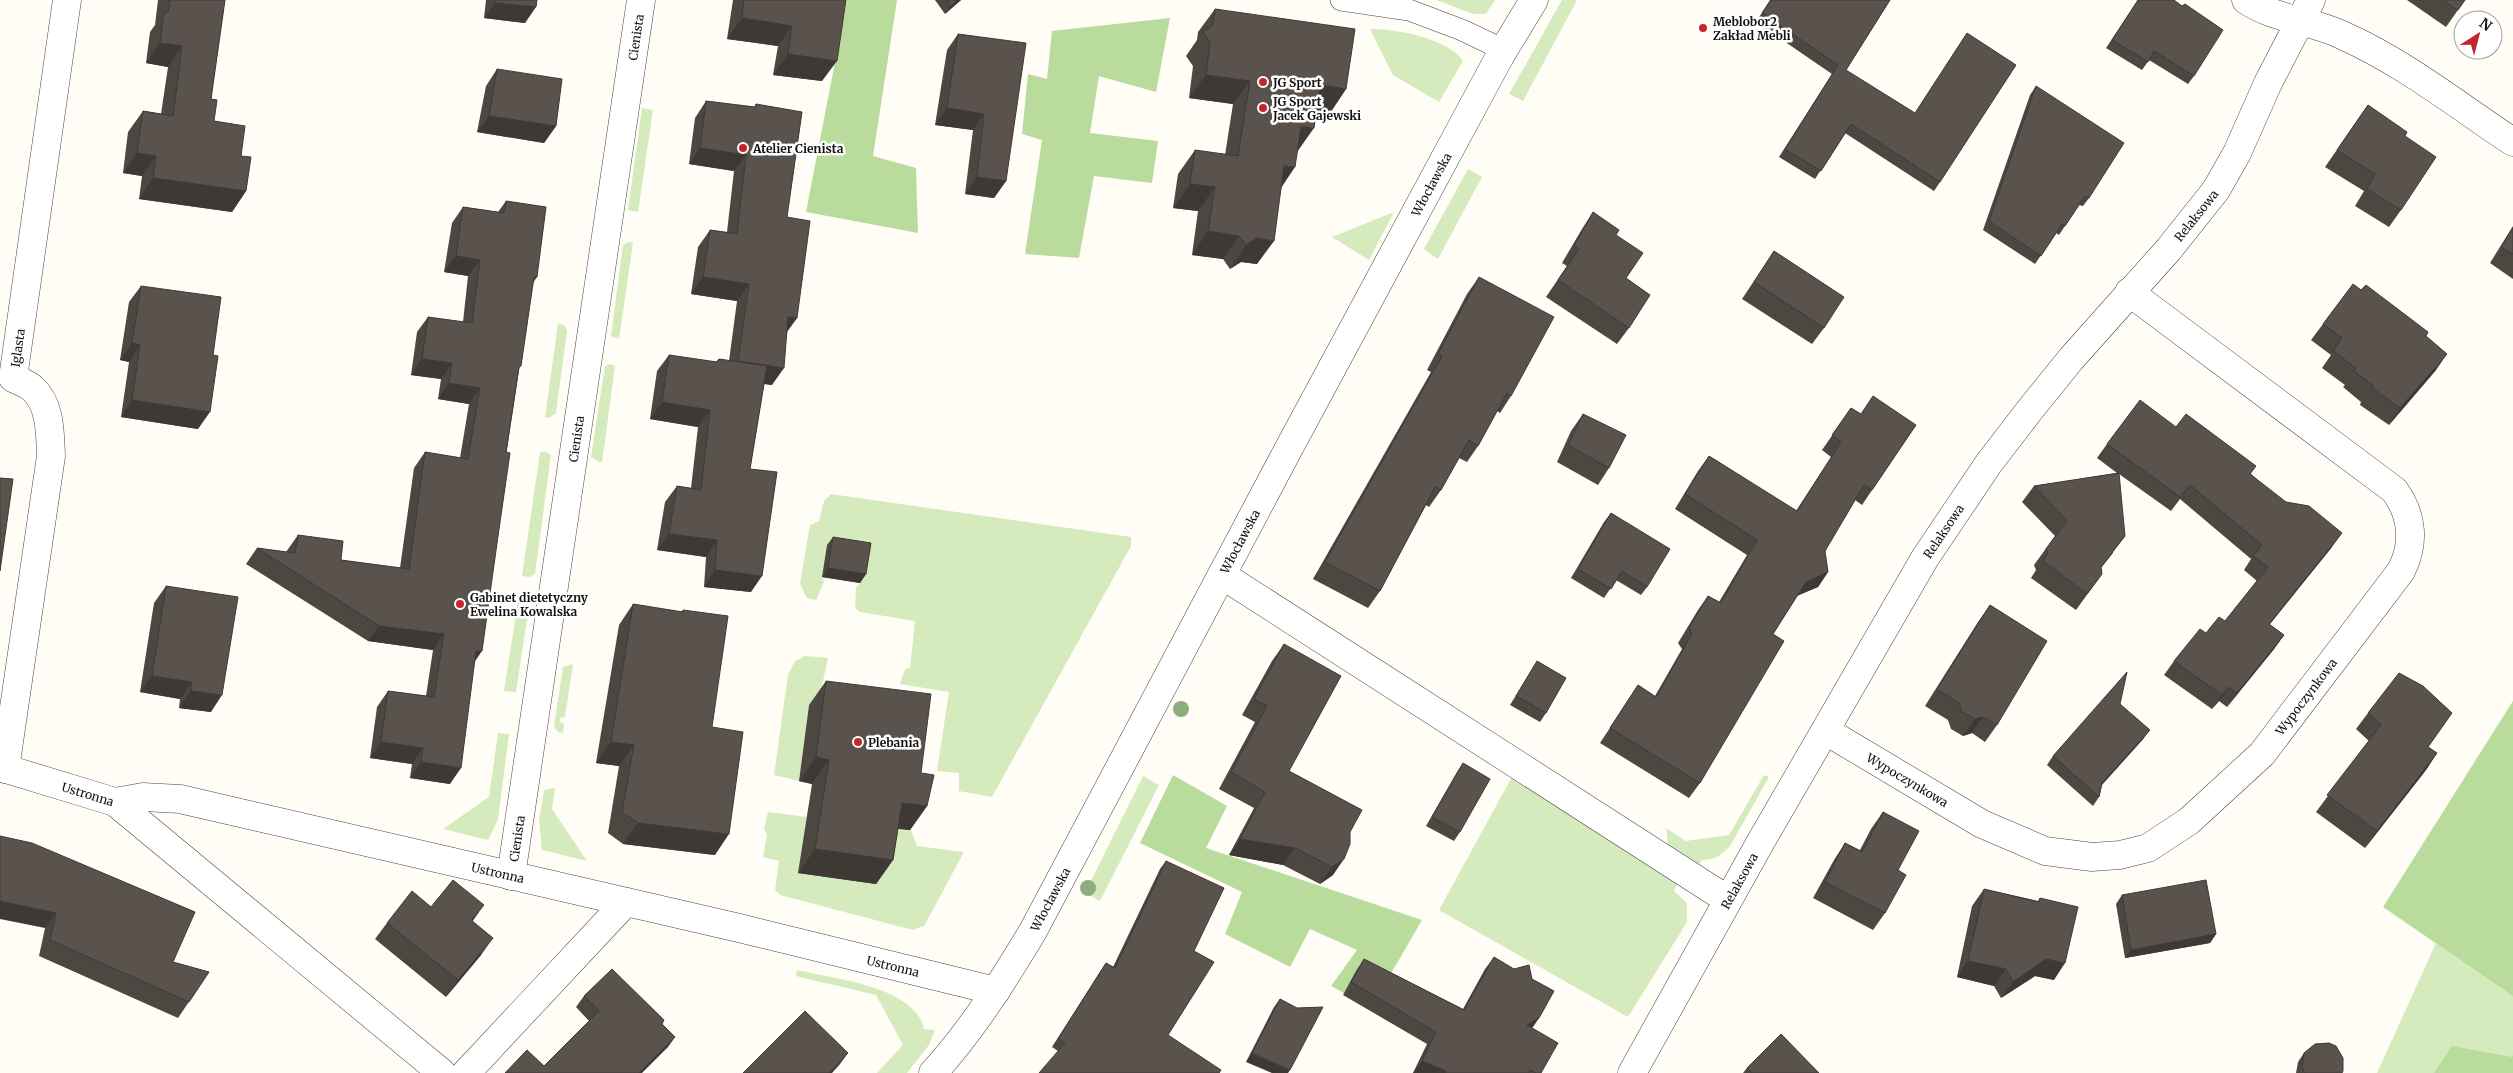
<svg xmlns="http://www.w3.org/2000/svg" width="2513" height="1073" font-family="Merriweather,serif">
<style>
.green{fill:#d5ebbd}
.forest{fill:#b9dc9c}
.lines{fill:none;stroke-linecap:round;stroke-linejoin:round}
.service-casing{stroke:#444;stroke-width:22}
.minor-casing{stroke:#444;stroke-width:29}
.service{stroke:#fff;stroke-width:21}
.minor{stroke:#fff;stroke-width:28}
.tree{fill:#8dad7f}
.wall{fill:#4d4742}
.shaded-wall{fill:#3f3936}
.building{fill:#5a524d;stroke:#3f3936}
.poi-dot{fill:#c4262e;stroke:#fff;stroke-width:2}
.labels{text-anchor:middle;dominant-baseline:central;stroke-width:5;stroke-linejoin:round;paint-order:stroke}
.poi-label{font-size:12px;font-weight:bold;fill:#111;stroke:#fff;text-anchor:start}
.street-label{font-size:12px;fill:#111;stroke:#fff}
</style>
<rect width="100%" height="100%" fill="#fffdf5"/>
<g class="green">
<polygon points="1436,0 1495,0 1486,14 1473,14"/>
<polygon points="1562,0 1577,0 1523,101 1509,94"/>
<path d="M 1370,29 C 1396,29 1448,38 1463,61 L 1439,102 L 1393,75 Z"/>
<polygon points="642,108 653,110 638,212 628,210"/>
<polygon points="1468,169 1482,177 1438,259 1424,249"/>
<polygon points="1394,212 1369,260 1332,237"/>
<polygon points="629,242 633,243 619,339 611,336 623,245"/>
<polygon points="558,324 564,325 567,331 556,413 549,418 545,417"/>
<polygon points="610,364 615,366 602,463 591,457 605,366"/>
<polygon points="540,452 546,452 551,455 535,574 530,577 522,576"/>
<polygon points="831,494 1131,537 1131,546 992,797 959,791 959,773 937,771 949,692 900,684 905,669 910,668 915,621 860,612 855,608 856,587 860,583 828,545 822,577 824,582 816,600 807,598 800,584 810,525 819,521 824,501"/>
<polygon points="518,601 529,606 516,692 504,691"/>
<polygon points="805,656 828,658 818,704 809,704 799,781 774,775 788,675 795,661"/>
<polygon points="573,664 565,717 560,718 560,722 564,724 563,733 558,732 554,726 563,667"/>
<polygon points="498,733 509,734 498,820 488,840 443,829 489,797"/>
<polygon points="1513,775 1679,881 1674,891 1687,903 1687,922 1628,1017 1439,910"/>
<path d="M 1764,775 L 1769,777 L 1730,846 C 1721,855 1715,860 1702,860 L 1697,866 L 1669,852 L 1666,828 L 1686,841 L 1729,835 Z"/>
<polygon points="1143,776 1159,785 1100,901 1085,893"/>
<polygon points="555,788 552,809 587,861 542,850 539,821 544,790"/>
<polygon points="768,812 911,830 917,846 964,852 924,926 913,930 780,895 775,890 779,861 763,857 767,834 764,829"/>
<polygon points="2436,943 2494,983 2513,959 2513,1073 2377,1073"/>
<path d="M 797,970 C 834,979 915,986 924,1029 L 935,1030 L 929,1045 L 907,1073 L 877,1073 L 903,1045 L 876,995 L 796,976 Z"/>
</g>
<g class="forest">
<polygon points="847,0 897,0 873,156 916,168 918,233 806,212"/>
<polygon points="1170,18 1156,92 1099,76 1090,133 1158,141 1152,183 1094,176 1079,258 1025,254 1042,140 1022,134 1028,74 1047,79 1052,31"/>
<polygon points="2513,701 2513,996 2383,907"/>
<polygon points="1173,775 1227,806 1206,848 1422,920 1371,1008 1331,986 1357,950 1310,929 1290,967 1225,934 1242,892 1140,843"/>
<polygon points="2452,1046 2512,1057 2513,1055 2513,1073 2434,1073"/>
</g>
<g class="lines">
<g class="service-casing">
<polyline id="service" points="1341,0 1409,10 1462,30 1504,50"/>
</g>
<g class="minor-casing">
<g id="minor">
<path d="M 2246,0 C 2276,20 2310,20 2342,35 C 2403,62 2457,105 2513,142"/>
<polyline points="1222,575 1728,900"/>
<path id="s1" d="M 1826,731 L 1982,824 L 2045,851 L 2092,857 L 2120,855 L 2148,848 L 2189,821 L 2262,754 L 2401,571 C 2415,544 2413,515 2394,490 L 2129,292"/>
<path id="s2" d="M 0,767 L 115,802 L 143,797 L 180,799 L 739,928 L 996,991"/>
<path id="s3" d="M 5,769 L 51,456 C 50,435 51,405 33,389 C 28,384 19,381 13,378 L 67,0"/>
<polyline points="115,802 442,1073"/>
<path id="s4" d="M 511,876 L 641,0"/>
<polyline points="466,1073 626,902"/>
<path id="s5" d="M 933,1073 C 972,1030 1003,981 1033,931 L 1289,448 L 1500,56 L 1534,0"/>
<path id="s6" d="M 1632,1073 L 1760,843 L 1925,558 L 1989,463 L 2029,411 L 2071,359 L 2169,249 L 2216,190 L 2237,153 L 2268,83 L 2311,0"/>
</g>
</g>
<use href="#service" class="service"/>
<use href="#minor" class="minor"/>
</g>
<g class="tree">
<circle cx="1181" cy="709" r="8"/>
<circle cx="1088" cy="888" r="8"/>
</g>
<g class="wall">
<polygon points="158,0 225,0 211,99 214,121 241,156 246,191 232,212 139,199 142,176 123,173 128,132 143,111 161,114 168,67 146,63 150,32 155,25"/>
<polygon points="486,0 537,0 525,23 484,18"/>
<polygon points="733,0 846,0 822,81 773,75 778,46 727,39"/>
<polygon points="935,0 961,0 945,14"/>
<polygon points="1770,0 1890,0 1846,70 1940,182 1934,191 1845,133 1815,179 1779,157 1832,74 1756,22"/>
<polygon points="2138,0 2194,76 2188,84 2149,60 2142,70 2106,48"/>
<polygon points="2407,0 2465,0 2446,27"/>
<polygon points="1215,9 1346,89 1330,113 1316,111 1281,188 1257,264 1241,262 1230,269 1223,259 1192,255 1198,211 1173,208 1178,174 1195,150 1225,155 1233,104 1189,98 1193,66 1186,56 1197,40 1198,32"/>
<polygon points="958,34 1006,181 994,198 965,194 973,130 935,125 947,50"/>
<polygon points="497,69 556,126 544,143 477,132 486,86"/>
<polygon points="2036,86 2089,198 2083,206 2079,205 2059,235 2056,233 2035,264 1983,230 2030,95"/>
<polygon points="706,101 754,107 756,104 787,217 797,318 787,332 772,385 764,384 750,469 751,592 704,587 706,557 657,550 665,502 677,486 691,488 698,427 650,419 657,371 669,355 716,362 719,359 729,361 737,301 691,294 698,247 710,230 727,232 734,171 689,164 695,118"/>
<polygon points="2368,105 2405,136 2401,210 2389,227 2355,206 2364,191 2325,167"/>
<polygon points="506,201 537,277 533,283 519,370 475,661 450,784 410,778 412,764 370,758 377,707 388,691 426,696 433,650 368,641 246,564 257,548 286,552 298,535 341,560 400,568 414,468 425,452 460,458 469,404 438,399 441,379 411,375 417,332 428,317 463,322 468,276 444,272 452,223 463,207 498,212"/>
<polygon points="1593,212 1616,235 1629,328 1617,344 1546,297 1567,266 1562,263 1582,229"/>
<polygon points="2513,226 2513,279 2490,263"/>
<polygon points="1774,251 1824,328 1812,344 1742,299"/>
<polygon points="1479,277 1511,396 1500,413 1497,411 1478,446 1467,462 1459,458 1441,490 1429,507 1426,505 1380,591 1368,608 1313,579 1431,372 1427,370 1467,294"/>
<polygon points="141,286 198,429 121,417 129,362 120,360 129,302"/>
<polygon points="2323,324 2426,336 2436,370 2389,425 2360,405 2361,402 2343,387 2345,385 2322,368 2331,355 2311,340"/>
<polygon points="1851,408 1860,414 1916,425 1862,505 1855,500 1825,551 1828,572 1818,587 1797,596 1773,634 1700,783 1689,798 1600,743 1638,685 1655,696 1682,649 1678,643 1698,610 1708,596 1719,602 1747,555 1675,509 1698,471 1709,456 1796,511 1831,457 1822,450"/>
<polygon points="1583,414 1609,468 1598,485 1557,462 1571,431"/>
<polygon points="2176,427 2251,474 2332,547 2269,624 2284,635 2274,649 2227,707 2219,701 2212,709 2164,675 2174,661 2206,633 2225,621 2257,581 2244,570 2251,559 2180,499 2171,511 2119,474 2113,553 2101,568 2102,574 2076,610 2031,578 2036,570 2034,565 2055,536 2022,502 2034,486 2117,473 2097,458 2107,444"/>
<polygon points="1611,513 1647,587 1641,595 1616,580 1604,598 1571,578 1604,522"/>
<polygon points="833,537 866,574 860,583 822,577 827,545"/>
<polygon points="166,586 211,712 179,708 180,699 140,692 154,603"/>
<polygon points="633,604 681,612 683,610 712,727 715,855 623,844 608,833 619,766 596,763 619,625"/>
<polygon points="1990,605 1997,725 1985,742 1972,733 1963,736 1951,729 1948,720 1925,706 1978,622"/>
<polygon points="1284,644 1289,771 1350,832 1333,875 1320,884 1283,865 1229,855 1254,808 1219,789 1255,722 1242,715 1272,661"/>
<polygon points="1537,661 1546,713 1540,722 1510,705"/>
<polygon points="826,681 927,806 910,830 898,829 893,860 876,884 798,873 812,784 799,781 809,705"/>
<polygon points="2120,704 2144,738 2102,785 2099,797 2093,806 2047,765 2053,756"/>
<polygon points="2368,713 2428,747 2437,753 2426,770 2365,848 2316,812 2369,741 2356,729"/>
<polygon points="1463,763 1460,832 1454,841 1426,826 1457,772"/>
<polygon points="1883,812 1898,870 1885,913 1873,930 1813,898 1834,860 1845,843 1860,850 1871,829"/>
<polygon points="0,836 173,962 209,972 178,1018 39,956 45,928"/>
<polygon points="1166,861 1194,951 1168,1035 1058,1051 1052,1047 1100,972 1106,963 1113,967 1160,869"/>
<polygon points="1984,889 2038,901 2040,898 2054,980 2035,976 2001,998 1994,986 1957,977 1972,906"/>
<polygon points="2122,895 2216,934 2210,943 2125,958 2116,904"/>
<polygon points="431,907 472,921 481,955 446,997 375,939 387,923"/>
<polygon points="1494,957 1539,1018 1532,1028 1541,1073 1413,1073 1427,1044 1343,995 1356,971 1364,959 1463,1009 1485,969"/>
<polygon points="584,996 662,1024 675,1037 667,1048 544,1066 589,1021 576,1007"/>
<polygon points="1280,999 1297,1008 1246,1062 1274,1007"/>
<polygon points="2304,1053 2342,1073 2296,1073 2298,1062"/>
<polygon points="1747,1068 1819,1073 1743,1073"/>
</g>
<g class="shaded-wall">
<polygon points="957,0 961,0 945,14 951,6"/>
<polygon points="495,3 536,7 525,23 484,18"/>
<polygon points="742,18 792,26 778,46 727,39"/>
<polygon points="160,43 182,46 168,67 146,63"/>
<polygon points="788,54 837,61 822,81 773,75"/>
<polygon points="1206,75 1250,81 1233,104 1189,98"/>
<polygon points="1320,85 1346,89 1330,113 1304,109"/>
<polygon points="947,108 984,114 973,130 935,125"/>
<polygon points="489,116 556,126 544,143 477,132"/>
<polygon points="1301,127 1314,128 1297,152"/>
<polygon points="700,148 746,155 734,171 689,164"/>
<polygon points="137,153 156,156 142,176 123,173"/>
<polygon points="1284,166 1295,167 1279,191"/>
<polygon points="977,177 1006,181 994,198 965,194"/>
<polygon points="153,178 246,191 232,212 139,199"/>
<polygon points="1190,184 1215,187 1198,211 1173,208"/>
<polygon points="1208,231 1239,236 1223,259 1192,255"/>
<polygon points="1257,238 1274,241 1257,264 1241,262 1230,269 1246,245"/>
<polygon points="456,256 480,260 468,276 444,272"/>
<polygon points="703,277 749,284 737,301 691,294"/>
<polygon points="788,317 797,318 785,334"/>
<polygon points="132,343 140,345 129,362 120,360"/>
<polygon points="2447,354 2436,370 2389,425 2400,408"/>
<polygon points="422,359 452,363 441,379 411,375"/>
<polygon points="738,361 784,368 772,385 727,378"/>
<polygon points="449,383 480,388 469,404 438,399"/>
<polygon points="132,400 210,412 198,429 121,417"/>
<polygon points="662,402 710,410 698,427 650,419"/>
<polygon points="2342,533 2332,547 2259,638 2269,624"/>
<polygon points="669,534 717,540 706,557 657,550"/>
<polygon points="828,568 866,574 860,583 822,577"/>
<polygon points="715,570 762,576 751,592 704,587"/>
<polygon points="1828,572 1818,587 1796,596 1806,582"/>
<polygon points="379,626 444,634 433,650 368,641"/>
<polygon points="2284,635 2274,649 2227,707 2237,693"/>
<polygon points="476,651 482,651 471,667"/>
<polygon points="152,676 192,682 180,699 140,692"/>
<polygon points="2229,687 2219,701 2212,709 2222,695"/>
<polygon points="191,691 222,695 211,712 179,708"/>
<polygon points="1983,717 1972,733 1963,736 1975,719"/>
<polygon points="2150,730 2144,738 2096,791 2102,783"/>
<polygon points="381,742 423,748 412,764 370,758"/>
<polygon points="611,742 634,745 619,766 596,763"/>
<polygon points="2437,753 2426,770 2365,848 2377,831"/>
<polygon points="816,757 829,760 812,784 799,781"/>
<polygon points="421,762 461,768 450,784 410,778"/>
<polygon points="902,803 927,806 910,830 885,827"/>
<polygon points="638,823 729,834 715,855 623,844"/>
<polygon points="1240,839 1295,848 1283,865 1229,855"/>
<polygon points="815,849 893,860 876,884 798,873"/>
<polygon points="1344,859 1333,875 1320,884 1332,867"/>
<polygon points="0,901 56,913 45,928 0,919"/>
<polygon points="484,905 472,922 471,920"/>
<polygon points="2216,934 2210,943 2125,958 2131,950"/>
<polygon points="493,938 481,955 446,997 458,980"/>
<polygon points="2046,959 2065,963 2054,980 2035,976 2001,998 2013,982"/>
<polygon points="1968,961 2006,969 1994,986 1957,977"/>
<polygon points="1539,1018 1530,1031 1527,1025"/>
<polygon points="675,1037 667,1048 642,1073 639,1073"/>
<polygon points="848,1053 840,1064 832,1073 829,1073"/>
<polygon points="1252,1053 1290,1070 1288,1073 1272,1073 1246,1062"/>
<polygon points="1422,1061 1446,1071 1445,1073 1413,1073"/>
</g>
<g class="building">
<polygon points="170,0 225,0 211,99 217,100 214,121 245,126 241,156 251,157 246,191 153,178 156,156 137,153 143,111 173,116 182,46 160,43 164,12 168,12"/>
<polygon points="495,0 537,0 536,7 495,3"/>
<polygon points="744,0 846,0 837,61 788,54 792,26 742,18"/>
<polygon points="947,0 957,0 951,6"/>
<polygon points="1771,0 1890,0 1846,70 1915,113 1967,33 2016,65 1940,182 1851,124 1821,171 1785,149 1838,65 1762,13"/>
<polygon points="2138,0 2174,0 2182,6 2185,4 2223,30 2194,76 2154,51 2148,62 2112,40"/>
<polygon points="2443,0 2465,0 2458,10"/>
<polygon points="1215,9 1355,29 1346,89 1320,85 1314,128 1301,127 1295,167 1284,166 1274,241 1257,238 1246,245 1239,236 1208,231 1215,187 1190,184 1195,150 1238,156 1250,81 1206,75 1210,42 1203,32 1213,25"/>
<polygon points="958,34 1026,43 1006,181 977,177 984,114 947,108"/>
<polygon points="497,69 562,79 556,126 489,116"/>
<polygon points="2036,86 2124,143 2089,198 2085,196 2065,226 2062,224 2041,256 1989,221"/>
<polygon points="706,101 755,107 756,104 802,112 787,217 810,221 797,318 788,317 784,368 738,361 749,284 703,277 710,230 737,234 746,155 700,148"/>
<polygon points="2368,105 2407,132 2405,136 2436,157 2401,210 2367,189 2375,174 2337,150"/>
<polygon points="506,201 546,207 537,277 534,277 521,366 519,367 506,452 510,453 499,529 482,651 476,651 461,768 421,762 423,748 381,742 388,691 434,697 444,634 379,626 257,548 295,553 298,535 343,541 341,560 409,569 425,452 468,459 480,388 449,383 452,363 422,359 428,317 472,323 480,260 456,256 463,207 504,213"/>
<polygon points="1593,212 1619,230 1616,235 1643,253 1626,278 1650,295 1629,328 1558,280 1579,249 1574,246"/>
<polygon points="2513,228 2513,254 2501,247"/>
<polygon points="1774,251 1844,297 1824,328 1754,282"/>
<polygon points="1479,277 1554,317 1511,396 1507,393 1478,446 1469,440 1441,490 1435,487 1380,591 1325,562 1442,356 1438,354"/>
<polygon points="2353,284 2361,290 2366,285 2428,332 2426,336 2447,354 2400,408 2372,388 2373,385 2354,371 2356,368 2333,351 2342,338 2323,324"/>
<polygon points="141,286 221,297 213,355 218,356 210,412 132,400 140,345 132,343"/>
<polygon points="669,355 717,362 719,359 767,366 750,469 777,472 762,576 715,570 717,540 669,534 677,486 701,490 710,410 662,402"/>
<polygon points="1873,396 1916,425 1872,490 1864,485 1825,551 1828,572 1806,582 1773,634 1784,641 1700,783 1610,728 1638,685 1656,697 1692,634 1689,628 1708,596 1721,603 1757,540 1685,494 1709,456 1797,511 1841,442 1832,435 1851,408 1861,414"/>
<polygon points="2140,400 2176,427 2186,414 2256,466 2250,474 2286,502 2309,506 2342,533 2269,624 2284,635 2237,693 2229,687 2222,695 2174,661 2200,629 2206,633 2219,617 2225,621 2268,567 2253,556 2262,545 2190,485 2180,497 2107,444"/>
<polygon points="1583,414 1626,435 1609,468 1568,445"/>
<polygon points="2119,473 2125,536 2101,567 2102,574 2087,594 2043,561 2048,553 2046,549 2067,520 2034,486"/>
<polygon points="0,478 13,479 0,571"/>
<polygon points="1611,513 1670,549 1647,587 1622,571 1611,589 1578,569"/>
<polygon points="833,537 871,543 866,574 828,568"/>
<polygon points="166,586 238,597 222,695 191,691 192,682 152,676"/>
<polygon points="633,604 683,612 683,610 728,616 712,727 743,732 729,834 638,823 622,812 634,745 611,742"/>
<polygon points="1990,605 2047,641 1997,725 1983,717 1975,719 1962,712 1959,703 1937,689"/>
<polygon points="1284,644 1341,676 1289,771 1362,810 1350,832 1350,844 1344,859 1332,867 1295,848 1240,839 1265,792 1231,772 1267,706 1254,699"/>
<polygon points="1537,661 1566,678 1546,713 1516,696"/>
<polygon points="2127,672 2120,704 2150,730 2102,783 2099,797 2053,756"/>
<polygon points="2399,673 2423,686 2452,713 2428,747 2437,753 2377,831 2327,795 2381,725 2368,713"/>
<polygon points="826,681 931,694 921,773 934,775 927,806 902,803 893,860 815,849 829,760 816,757"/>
<polygon points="1463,763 1490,779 1460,832 1432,817"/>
<polygon points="1883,812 1919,831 1898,870 1906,875 1885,913 1825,882 1845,843 1862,852"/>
<polygon points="0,836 32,843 195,912 173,962 209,972 189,1002 50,940 56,913 0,901"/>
<polygon points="1166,861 1224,888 1194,951 1214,962 1168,1035 1221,1070 1219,1073 1039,1073 1065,1043 1058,1039 1106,963 1115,968"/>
<polygon points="453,880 484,905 471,920 493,938 458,980 387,923 412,891 431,907"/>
<polygon points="2206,880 2216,934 2131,950 2122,895"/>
<polygon points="1984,889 2039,902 2040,898 2078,907 2065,963 2046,959 2013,982 2006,969 1968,961"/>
<polygon points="1494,957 1514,969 1529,965 1532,979 1554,991 1539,1018 1527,1025 1558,1043 1541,1073 1536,1073 1530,1070 1529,1073 1445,1073 1446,1071 1422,1061 1436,1032 1351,982 1364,959 1464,1010"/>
<polygon points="612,969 664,1020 662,1024 675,1037 639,1073 505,1073 527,1050 544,1066 599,1011 584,996"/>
<polygon points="1280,999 1297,1008 1323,1007 1290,1070 1252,1053"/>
<polygon points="805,1011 848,1053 829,1073 743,1073"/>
<polygon points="1781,1034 1819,1073 1752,1073 1747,1068"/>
<polygon points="2329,1043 2336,1046 2343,1058 2343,1071 2342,1073 2305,1073 2302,1067 2304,1053 2315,1044"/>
</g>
<g class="poi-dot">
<circle cx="1703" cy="28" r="5"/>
<circle cx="1263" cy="82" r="5"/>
<circle cx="1263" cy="108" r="5"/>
<circle cx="743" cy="148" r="5"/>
<circle cx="460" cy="604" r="5"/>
<circle cx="858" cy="742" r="5"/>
</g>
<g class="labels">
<g class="poi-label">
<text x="1713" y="21">Meblobor2<tspan x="1713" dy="14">Zakład Mebli</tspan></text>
<text x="1273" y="82">JG Sport</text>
<text x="1273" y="101">JG Sport<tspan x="1273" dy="14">Jacek Gajewski</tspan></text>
<text x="753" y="148">Atelier Cienista</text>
<text x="470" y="597">Gabinet dietetyczny<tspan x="470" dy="14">Ewelina Kowalska</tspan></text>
<text x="868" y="742">Plebania</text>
</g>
<g class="street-label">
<text stroke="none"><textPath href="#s4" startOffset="848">Cienista</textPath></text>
<text stroke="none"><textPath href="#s5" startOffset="1020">Włocławska</textPath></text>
<text stroke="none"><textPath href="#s6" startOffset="1030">Relaksowa</textPath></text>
<text stroke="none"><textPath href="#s3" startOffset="441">Iglasta</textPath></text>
<text stroke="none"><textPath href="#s4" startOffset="442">Cienista</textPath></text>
<text stroke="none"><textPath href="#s6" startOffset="625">Relaksowa</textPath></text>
<text stroke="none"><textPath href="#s5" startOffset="615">Włocławska</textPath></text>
<text stroke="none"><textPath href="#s1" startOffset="575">Wypoczynkowa</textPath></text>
<text stroke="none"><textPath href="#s1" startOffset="95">Wypoczynkowa</textPath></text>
<text stroke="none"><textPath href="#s2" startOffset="92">Ustronna</textPath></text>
<text stroke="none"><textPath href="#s4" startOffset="38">Cienista</textPath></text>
<text stroke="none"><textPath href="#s2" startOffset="512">Ustronna</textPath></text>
<text stroke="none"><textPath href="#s6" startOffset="220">Relaksowa</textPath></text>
<text stroke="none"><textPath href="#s5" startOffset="210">Włocławska</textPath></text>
<text stroke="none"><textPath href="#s2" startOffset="918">Ustronna</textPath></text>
</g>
</g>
<g transform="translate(2478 35) rotate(36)"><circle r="24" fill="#ffffff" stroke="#a0a0a0"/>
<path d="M0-4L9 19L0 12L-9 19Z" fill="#c4262e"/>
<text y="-8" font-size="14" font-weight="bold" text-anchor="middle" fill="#111111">N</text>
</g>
</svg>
